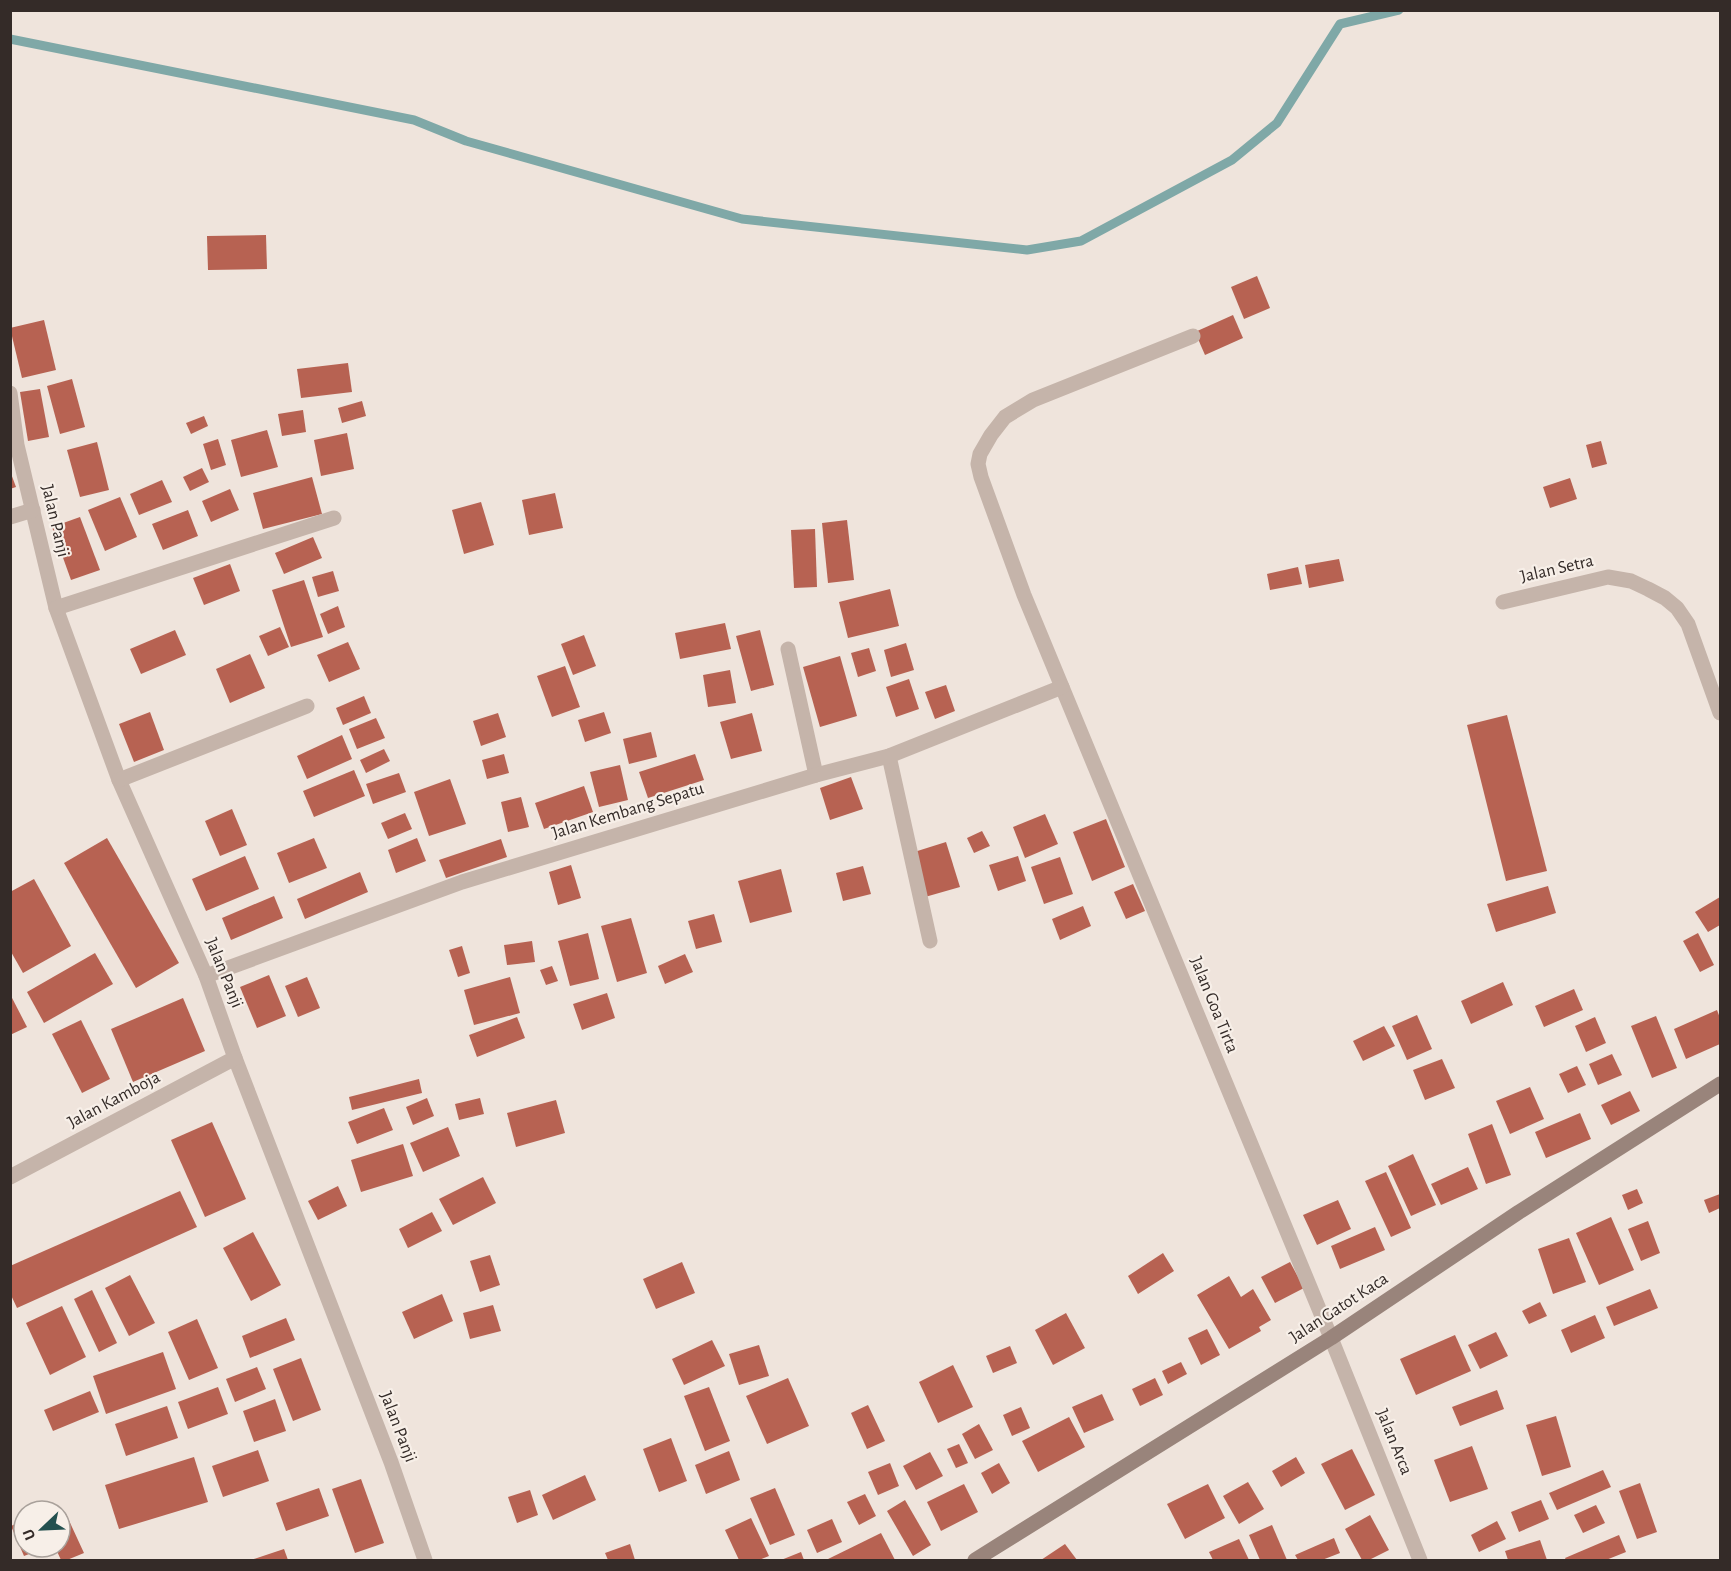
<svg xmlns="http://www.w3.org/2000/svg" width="1731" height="1571" font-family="'Alegreya Sans',sans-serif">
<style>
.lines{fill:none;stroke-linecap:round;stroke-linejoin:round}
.stream{stroke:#7fa8a7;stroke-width:9}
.building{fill:#b76252}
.minor{stroke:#c5b4aa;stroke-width:15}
.secondary{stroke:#99847b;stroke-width:15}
.labels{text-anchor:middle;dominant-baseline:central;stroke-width:4.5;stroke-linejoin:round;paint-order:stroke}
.street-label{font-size:18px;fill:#342b28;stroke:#f7efe8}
</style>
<rect width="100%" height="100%" fill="#efe4dc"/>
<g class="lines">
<polyline class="stream" points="10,39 414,120 466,141 742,219 1027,250 1081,241 1232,160 1277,123 1340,24 1399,10"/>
</g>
<g class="building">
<polygon points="266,235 267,269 208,270 207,236"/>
<polygon points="1257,276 1270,308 1244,319 1231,287"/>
<polygon points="1233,315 1243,338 1205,355 1195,332"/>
<polygon points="44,320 56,370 22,378 10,328"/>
<polygon points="348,363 352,392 301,398 297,369"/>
<polygon points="72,379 85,427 60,434 47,386"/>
<polygon points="40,389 49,437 28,441 20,392"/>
<polygon points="362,401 366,416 342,423 338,408"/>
<polygon points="303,410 306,432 282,436 278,414"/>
<polygon points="204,416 208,426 191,434 186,423"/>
<polygon points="267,430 278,467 241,477 231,440"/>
<polygon points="347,433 354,469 321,476 314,440"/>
<polygon points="218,439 226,465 211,470 203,444"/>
<polygon points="1601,441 1607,464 1592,468 1586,445"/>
<polygon points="97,442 109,490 80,497 67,450"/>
<polygon points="202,468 209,482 190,491 183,477"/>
<polygon points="10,471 16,487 10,489"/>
<polygon points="312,477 322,514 263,529 253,493"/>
<polygon points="1570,478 1577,499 1550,508 1543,487"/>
<polygon points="162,480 172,502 139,515 130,494"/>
<polygon points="230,489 239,510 211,522 202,501"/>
<polygon points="555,493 563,528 529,535 522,500"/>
<polygon points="120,497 137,537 105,551 88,510"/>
<polygon points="481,502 494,545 464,554 452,510"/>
<polygon points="188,510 198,536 163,550 152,524"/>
<polygon points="80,517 100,570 71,580 52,527"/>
<polygon points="847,520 854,580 828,583 822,523"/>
<polygon points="815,529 817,587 794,588 791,530"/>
<polygon points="313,537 322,558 284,574 275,553"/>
<polygon points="1339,559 1344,581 1309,588 1305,565"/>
<polygon points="230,564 240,591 204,605 193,578"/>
<polygon points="1298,567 1302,584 1270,590 1267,574"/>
<polygon points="333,571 339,591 318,597 312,577"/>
<polygon points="304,580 323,637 291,647 272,590"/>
<polygon points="890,589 899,626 848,638 839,602"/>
<polygon points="338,606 345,627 328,634 320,614"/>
<polygon points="725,623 731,649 680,659 675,633"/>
<polygon points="280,627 289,647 268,656 259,636"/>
<polygon points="175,630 186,655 141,674 130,649"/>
<polygon points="760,630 774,685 751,691 736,636"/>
<polygon points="584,635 596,666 573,675 561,644"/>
<polygon points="348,642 360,669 329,682 317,655"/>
<polygon points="906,643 914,670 891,677 884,650"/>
<polygon points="869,648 876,671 858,677 851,653"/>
<polygon points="250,654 265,688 230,703 216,669"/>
<polygon points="840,656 857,716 820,727 803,667"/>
<polygon points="565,666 580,707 552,717 537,676"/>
<polygon points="730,670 736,703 708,707 703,675"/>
<polygon points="909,679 919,709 896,717 886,687"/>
<polygon points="946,685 955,711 935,719 925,692"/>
<polygon points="364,696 371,713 343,725 336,708"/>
<polygon points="150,712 164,750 134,762 119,724"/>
<polygon points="604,712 611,733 585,742 578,720"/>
<polygon points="498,713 506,737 481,746 473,721"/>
<polygon points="752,713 762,751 731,759 720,722"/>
<polygon points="1507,715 1547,871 1506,881 1467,725"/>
<polygon points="376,718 385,738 357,749 349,729"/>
<polygon points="651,732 657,757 629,764 623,739"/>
<polygon points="342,735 352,759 307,779 297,756"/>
<polygon points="384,749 390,761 366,773 360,760"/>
<polygon points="504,754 509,773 487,779 482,760"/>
<polygon points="695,754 704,780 648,798 639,772"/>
<polygon points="620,765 628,800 599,807 590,772"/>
<polygon points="354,770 365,796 314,817 303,791"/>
<polygon points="399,773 406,792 373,804 366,784"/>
<polygon points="851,777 863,809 830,820 820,788"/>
<polygon points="450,779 466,824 429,836 414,792"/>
<polygon points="584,786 593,812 544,829 535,803"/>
<polygon points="521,797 529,827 508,832 501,802"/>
<polygon points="232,809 247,845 220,856 205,821"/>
<polygon points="405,813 412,829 388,839 381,823"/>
<polygon points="1045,814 1058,844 1025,858 1013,827"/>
<polygon points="1106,819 1125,867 1092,881 1073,832"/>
<polygon points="982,831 990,846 974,853 967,838"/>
<polygon points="107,838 179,963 136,988 64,863"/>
<polygon points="314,838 327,868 289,883 277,853"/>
<polygon points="417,838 426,861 396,873 388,850"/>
<polygon points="501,839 507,857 446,878 439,860"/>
<polygon points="946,842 960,887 925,897 911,853"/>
<polygon points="245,856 259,889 206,911 192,879"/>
<polygon points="1018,856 1026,881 998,891 989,865"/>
<polygon points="1060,857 1073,894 1044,904 1031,867"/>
<polygon points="571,865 581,898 558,905 549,872"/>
<polygon points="863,866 871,894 843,901 836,873"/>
<polygon points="781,869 792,912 750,923 738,881"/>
<polygon points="360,872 368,892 305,919 297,899"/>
<polygon points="34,879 71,946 23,973 10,950 10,892"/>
<polygon points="1133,884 1145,911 1126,919 1114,892"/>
<polygon points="1548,886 1556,913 1496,932 1487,904"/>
<polygon points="274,896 283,918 231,940 222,918"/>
<polygon points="1720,897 1720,925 1708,932 1695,912"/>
<polygon points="1083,906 1091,926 1060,940 1052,919"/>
<polygon points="714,914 722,942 696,949 688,921"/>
<polygon points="631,918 647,973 617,982 601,926"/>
<polygon points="588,933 599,979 570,986 558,941"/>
<polygon points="1698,933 1714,965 1700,972 1683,941"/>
<polygon points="532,941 535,962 507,965 504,945"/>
<polygon points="462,946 470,973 458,977 449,950"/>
<polygon points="95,953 113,984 44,1023 27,992"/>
<polygon points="685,954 693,972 665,984 658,966"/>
<polygon points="552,966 558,981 546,985 540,970"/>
<polygon points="269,975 286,1016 257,1028 240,987"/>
<polygon points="307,977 320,1008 298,1017 285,986"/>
<polygon points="510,977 520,1013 474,1025 464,990"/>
<polygon points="1503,982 1513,1005 1471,1024 1461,1001"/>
<polygon points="1574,989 1583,1010 1544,1027 1535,1006"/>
<polygon points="607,993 615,1018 582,1030 573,1004"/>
<polygon points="10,994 27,1027 10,1035"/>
<polygon points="183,998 205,1051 133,1082 111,1029"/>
<polygon points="1717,1010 1720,1018 1720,1044 1686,1059 1674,1029"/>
<polygon points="1417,1015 1432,1049 1407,1060 1392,1026"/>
<polygon points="1656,1016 1677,1068 1652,1078 1631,1026"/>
<polygon points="517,1017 525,1038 477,1057 469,1035"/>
<polygon points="1595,1017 1606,1043 1586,1052 1575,1026"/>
<polygon points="81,1020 110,1079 82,1093 52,1034"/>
<polygon points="1384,1026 1395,1046 1363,1061 1353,1041"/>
<polygon points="1612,1054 1622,1075 1598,1085 1589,1064"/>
<polygon points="1442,1059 1455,1088 1425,1100 1413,1070"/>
<polygon points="1577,1066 1586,1085 1568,1093 1559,1074"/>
<polygon points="419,1079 422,1093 352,1110 349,1097"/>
<polygon points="1530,1087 1544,1119 1510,1134 1496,1101"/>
<polygon points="1630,1091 1640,1111 1611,1125 1601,1105"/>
<polygon points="427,1098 434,1116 413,1125 406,1107"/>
<polygon points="480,1098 484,1114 459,1120 455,1104"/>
<polygon points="556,1100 565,1133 516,1147 507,1113"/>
<polygon points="384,1108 393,1130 357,1144 348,1122"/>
<polygon points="1580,1113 1591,1139 1546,1158 1535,1132"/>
<polygon points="212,1122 246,1199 205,1217 171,1140"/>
<polygon points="1492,1124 1511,1175 1486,1184 1468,1134"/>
<polygon points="448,1127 460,1156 423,1172 410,1143"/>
<polygon points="403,1144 413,1176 361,1192 351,1160"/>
<polygon points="1413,1154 1436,1205 1411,1216 1388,1166"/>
<polygon points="1468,1167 1478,1189 1441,1205 1431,1184"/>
<polygon points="1386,1172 1411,1228 1391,1237 1365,1181"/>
<polygon points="483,1177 496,1203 453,1225 439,1199"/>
<polygon points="338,1186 347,1206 318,1220 308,1201"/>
<polygon points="1637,1189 1643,1203 1628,1210 1622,1195"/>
<polygon points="180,1191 197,1227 17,1308 10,1293 10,1266"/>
<polygon points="1720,1194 1720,1208 1709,1213 1704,1200"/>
<polygon points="1338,1200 1351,1229 1317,1245 1303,1215"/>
<polygon points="432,1212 442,1231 408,1248 399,1229"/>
<polygon points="1611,1217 1634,1270 1599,1285 1576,1233"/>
<polygon points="1648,1221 1660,1253 1641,1261 1628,1229"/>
<polygon points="1375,1227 1385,1250 1340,1269 1331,1246"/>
<polygon points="253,1232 281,1285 251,1301 223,1248"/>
<polygon points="1569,1238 1586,1282 1553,1294 1538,1249"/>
<polygon points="1163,1253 1174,1271 1138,1294 1128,1276"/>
<polygon points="490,1255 500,1285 480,1292 470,1261"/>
<polygon points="682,1262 695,1293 656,1309 643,1279"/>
<polygon points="1290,1262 1304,1288 1275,1303 1261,1277"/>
<polygon points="130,1275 155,1323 129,1336 105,1288"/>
<polygon points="1229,1276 1241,1297 1253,1289 1271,1320 1259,1327 1261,1331 1229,1349 1197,1295"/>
<polygon points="1650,1289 1658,1308 1614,1326 1606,1307"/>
<polygon points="92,1290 117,1343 99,1352 74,1299"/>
<polygon points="442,1294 453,1321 414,1339 402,1312"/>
<polygon points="1540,1302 1547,1316 1529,1324 1522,1311"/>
<polygon points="493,1305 501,1331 470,1339 463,1313"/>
<polygon points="62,1306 86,1357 50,1375 26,1323"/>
<polygon points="1066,1313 1085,1348 1053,1365 1035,1330"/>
<polygon points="1595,1315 1605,1338 1571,1353 1561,1330"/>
<polygon points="286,1318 295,1340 250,1358 242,1336"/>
<polygon points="197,1319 218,1368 189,1380 168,1332"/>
<polygon points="1207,1329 1220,1355 1201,1365 1188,1338"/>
<polygon points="1496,1332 1508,1356 1480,1369 1468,1345"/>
<polygon points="1455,1335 1471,1371 1416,1395 1400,1359"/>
<polygon points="712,1340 725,1366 684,1385 672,1359"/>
<polygon points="759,1345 769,1376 739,1385 729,1354"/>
<polygon points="1010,1346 1017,1363 993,1373 986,1356"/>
<polygon points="163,1352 176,1389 106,1414 93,1376"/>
<polygon points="301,1358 321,1410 293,1421 273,1369"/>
<polygon points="1181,1362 1187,1374 1168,1384 1162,1371"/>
<polygon points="953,1365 973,1407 938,1423 919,1382"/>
<polygon points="257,1367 266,1389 235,1402 226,1379"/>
<polygon points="788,1378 809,1426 767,1444 746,1396"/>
<polygon points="1155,1378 1163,1395 1140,1406 1132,1389"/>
<polygon points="218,1387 228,1414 188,1429 178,1402"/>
<polygon points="709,1387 730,1441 705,1451 684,1396"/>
<polygon points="1497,1390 1504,1409 1460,1426 1452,1407"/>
<polygon points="90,1391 99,1412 53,1431 44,1410"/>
<polygon points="1102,1394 1114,1420 1084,1433 1072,1407"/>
<polygon points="275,1399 286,1431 254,1442 243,1411"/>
<polygon points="868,1405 885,1441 867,1449 851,1413"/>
<polygon points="167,1406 178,1438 126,1456 115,1424"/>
<polygon points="1021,1407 1030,1428 1012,1436 1003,1415"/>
<polygon points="1556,1416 1571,1467 1542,1476 1526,1425"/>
<polygon points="1069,1417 1085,1447 1038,1472 1022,1441"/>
<polygon points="979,1424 993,1450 975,1459 962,1434"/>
<polygon points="671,1438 687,1481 659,1492 643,1449"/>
<polygon points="959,1444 968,1463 956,1468 947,1449"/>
<polygon points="1472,1446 1488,1489 1450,1502 1434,1460"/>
<polygon points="1352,1449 1375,1495 1345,1510 1321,1464"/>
<polygon points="258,1450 269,1481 223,1497 212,1466"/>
<polygon points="729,1451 740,1480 706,1494 695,1465"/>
<polygon points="930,1452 943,1476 916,1490 903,1466"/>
<polygon points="194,1457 208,1502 119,1529 105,1485"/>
<polygon points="1296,1457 1305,1473 1281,1487 1272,1471"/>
<polygon points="890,1463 899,1486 878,1495 868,1472"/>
<polygon points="999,1463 1010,1483 992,1494 981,1473"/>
<polygon points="1603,1470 1611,1487 1557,1510 1549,1493"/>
<polygon points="585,1475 596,1500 553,1520 542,1495"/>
<polygon points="361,1479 384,1543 355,1553 332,1489"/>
<polygon points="1248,1482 1264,1509 1239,1524 1223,1496"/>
<polygon points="1640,1483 1657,1532 1637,1539 1619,1491"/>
<polygon points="964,1484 978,1512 941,1531 927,1502"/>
<polygon points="1208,1484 1225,1518 1185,1539 1167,1504"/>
<polygon points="319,1488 329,1516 286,1531 276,1503"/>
<polygon points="775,1488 795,1535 770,1545 750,1498"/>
<polygon points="530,1490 538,1515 517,1523 508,1497"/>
<polygon points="865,1494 876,1516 859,1525 847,1502"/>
<polygon points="905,1500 931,1545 913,1556 887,1511"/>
<polygon points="1541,1500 1549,1519 1519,1532 1511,1512"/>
<polygon points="1596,1505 1605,1523 1583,1533 1574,1515"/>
<polygon points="66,1514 84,1553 67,1560 61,1560 55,1547 60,1547 60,1516"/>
<polygon points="1370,1515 1389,1550 1369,1560 1362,1560 1345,1529"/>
<polygon points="751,1518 769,1556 759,1560 739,1560 725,1530"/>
<polygon points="832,1519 842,1542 817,1553 807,1530"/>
<polygon points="24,1520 24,1547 41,1547 42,1549 24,1556 11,1526"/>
<polygon points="1497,1521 1506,1539 1479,1552 1471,1535"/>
<polygon points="1272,1525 1287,1560 1260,1560 1249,1535"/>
<polygon points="881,1533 895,1560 826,1560"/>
<polygon points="1619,1535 1626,1552 1606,1560 1566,1560 1565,1558"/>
<polygon points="1334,1538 1340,1553 1322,1560 1298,1560 1295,1555"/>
<polygon points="1239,1539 1249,1560 1213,1560 1209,1552"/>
<polygon points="1540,1540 1547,1560 1508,1560 1505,1551"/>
<polygon points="630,1544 635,1560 608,1560 605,1553"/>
<polygon points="1065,1544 1077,1560 1041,1560"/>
<polygon points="284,1549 288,1560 251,1560"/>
<polygon points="801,1552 804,1560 781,1560"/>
</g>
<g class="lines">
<g class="minor">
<polyline points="1193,336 1033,400 1005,417 991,435 980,454 978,464 981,477 1024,595 1331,1338 1420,1560"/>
<polyline points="10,393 17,445 56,608 119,780 206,976 235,1058 391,1462 425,1560"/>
<polyline points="10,517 33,510"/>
<polyline points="1503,602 1608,577 1631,581 1648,589 1665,598 1677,608 1688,624 1720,713"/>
<polyline points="56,608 334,518"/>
<polyline points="788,649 816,775"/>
<polyline points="889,756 930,941"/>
<polyline points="119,780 307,706"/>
<polyline points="206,976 462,882 816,775 889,756 1062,687"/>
<polyline points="10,1177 235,1058"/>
</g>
<polyline class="secondary" points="975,1560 1331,1338 1519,1212 1720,1084"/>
</g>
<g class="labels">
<g class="street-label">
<text transform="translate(55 521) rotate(77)">Jalan Panji</text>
<text transform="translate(1557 569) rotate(-13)">Jalan Setra</text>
<text transform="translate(628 811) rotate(-17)">Jalan Kembang Sepatu</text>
<text transform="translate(224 973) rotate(68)">Jalan Panji</text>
<text transform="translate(1214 1005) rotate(68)">Jalan Goa Tirta</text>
<text transform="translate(114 1100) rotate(-28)">Jalan Kamboja</text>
<text transform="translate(1339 1308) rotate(-33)">Jalan Gatot Kaca</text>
<text transform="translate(398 1427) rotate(69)">Jalan Panji</text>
<text transform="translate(1394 1442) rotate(68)">Jalan Arca</text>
</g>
</g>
<rect width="1731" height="1571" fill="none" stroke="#342b28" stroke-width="24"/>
<g transform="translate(42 1529) rotate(247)"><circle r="28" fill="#f7efe8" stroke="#a9a19b" stroke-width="1.5"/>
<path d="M0-4.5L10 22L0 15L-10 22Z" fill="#23504f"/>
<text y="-9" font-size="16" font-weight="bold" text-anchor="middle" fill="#342b28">U</text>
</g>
</svg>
